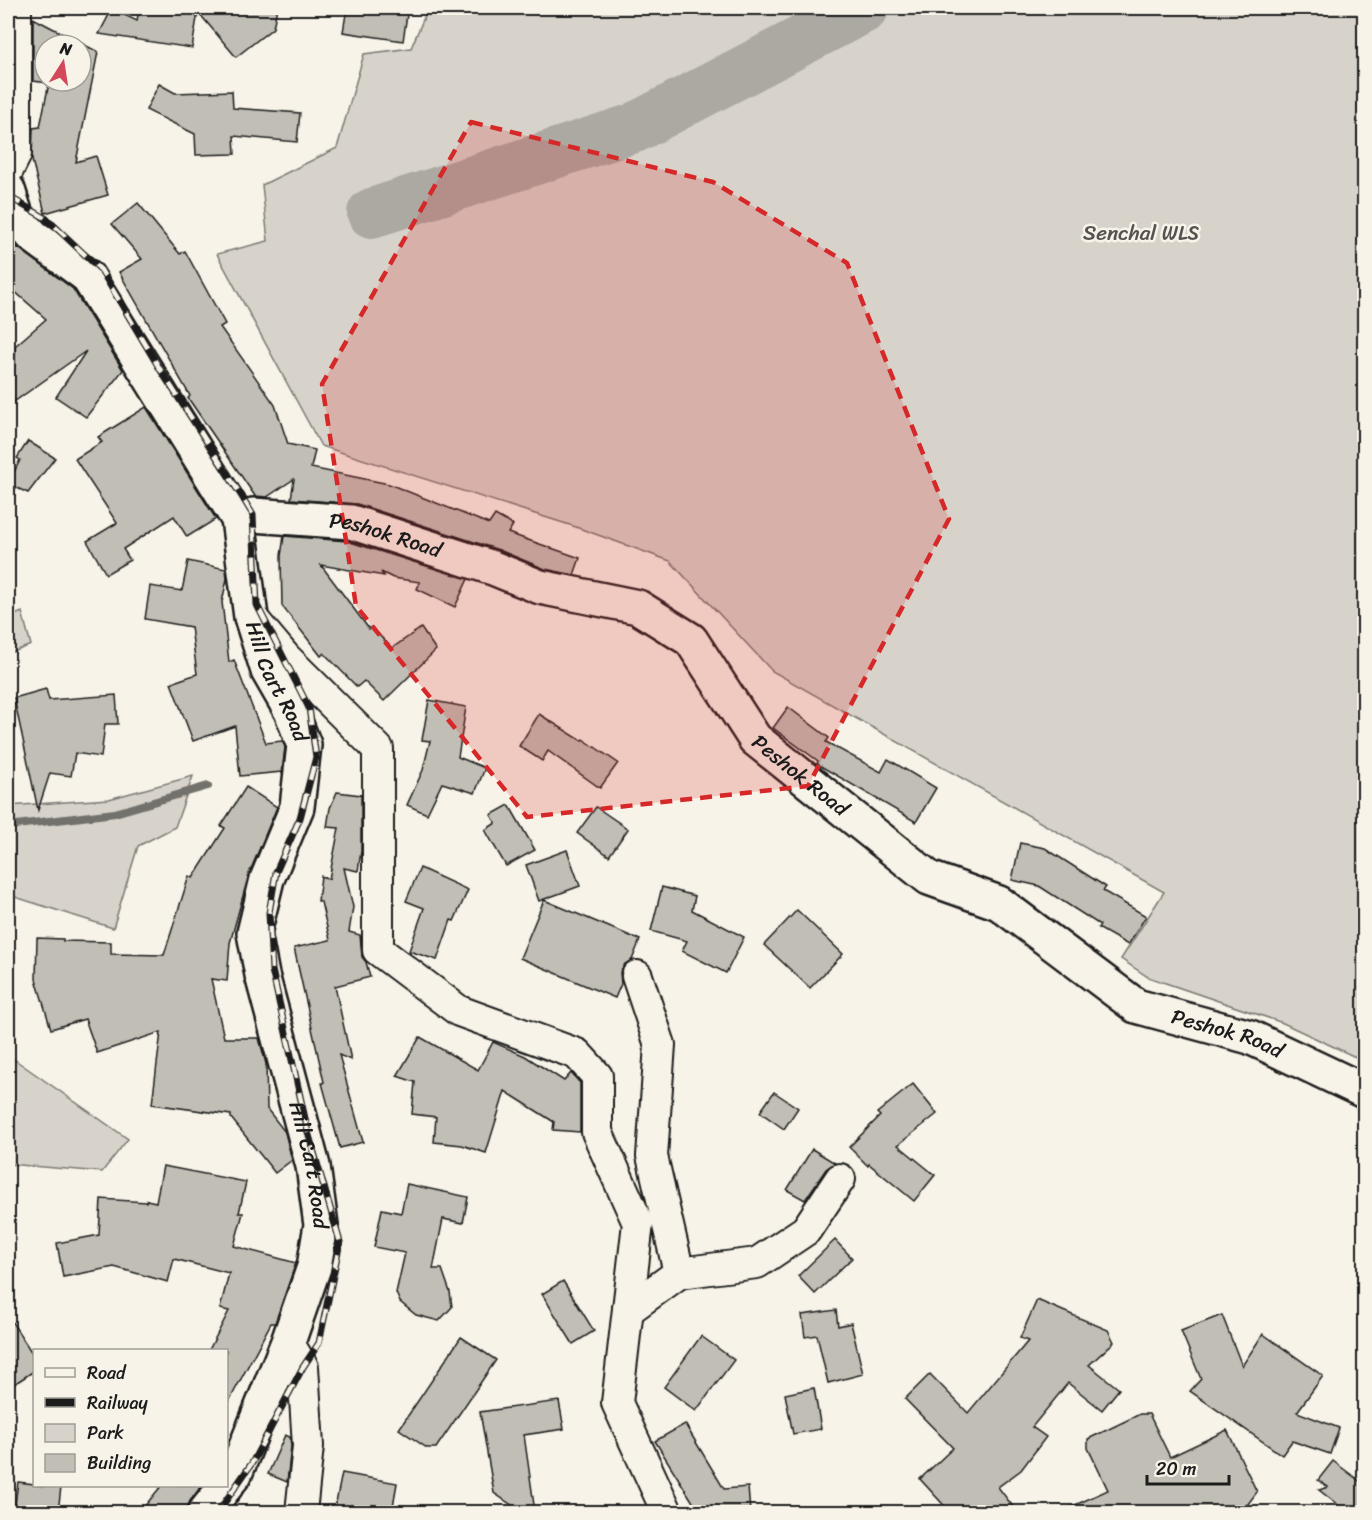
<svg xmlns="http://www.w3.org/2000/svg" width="1372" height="1520" font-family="Sriracha,sans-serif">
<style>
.green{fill:#d7d3cb;stroke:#7a7874;stroke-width:1.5}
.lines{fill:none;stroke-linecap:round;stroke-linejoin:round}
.stream{stroke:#72716c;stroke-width:8}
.river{stroke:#aca9a2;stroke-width:50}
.building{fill:#c0beb5;stroke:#1c1c1c;stroke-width:1.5;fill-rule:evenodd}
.minor-casing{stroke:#1c1c1c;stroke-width:34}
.secondary-casing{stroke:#1c1c1c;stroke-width:38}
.primary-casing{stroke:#1c1c1c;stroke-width:38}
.trunk-casing{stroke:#1c1c1c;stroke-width:38}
.minor{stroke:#f7f3e8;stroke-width:30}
.secondary{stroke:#f7f3e8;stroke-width:33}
.primary{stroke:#f7f3e8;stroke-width:33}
.trunk{stroke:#f7f3e8;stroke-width:33}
.rail-casing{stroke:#1c1c1c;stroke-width:7}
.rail{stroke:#f7f3e8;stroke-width:4.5;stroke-dasharray:14;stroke-linecap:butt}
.marked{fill:#d62828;fill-opacity:0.2;stroke:#d62828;stroke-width:4.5;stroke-dasharray:12 8;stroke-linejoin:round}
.labels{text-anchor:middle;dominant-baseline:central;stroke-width:5;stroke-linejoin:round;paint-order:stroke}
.park-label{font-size:21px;fill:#545351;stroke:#f7f3e8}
.street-label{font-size:21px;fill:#1c1c1c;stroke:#f7f3e8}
</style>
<rect width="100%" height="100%" fill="#f7f3e8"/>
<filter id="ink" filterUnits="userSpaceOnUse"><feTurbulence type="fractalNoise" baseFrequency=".0167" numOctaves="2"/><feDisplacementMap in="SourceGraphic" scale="12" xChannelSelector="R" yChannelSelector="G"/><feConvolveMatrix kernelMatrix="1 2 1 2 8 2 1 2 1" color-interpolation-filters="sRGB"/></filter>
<g filter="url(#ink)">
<g class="green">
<polygon points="428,8 825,8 623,113 370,204 354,220 374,226 638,135 882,8 1364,8 1364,1061 1283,1023 1148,977 1121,959 1164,892 772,671 670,561 573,526 321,446 217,254 268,241 262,185 337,148 364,54 411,48"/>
<polygon points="22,612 31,645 8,654 8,618"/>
<polygon points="193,776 175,827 138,846 113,928 12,896 8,898 8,806 109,799"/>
<polygon points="8,1055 128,1139 102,1172 8,1164"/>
</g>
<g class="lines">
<polyline class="stream" points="8,826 115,813 208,786"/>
<polyline class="river" points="372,213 634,128 864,8"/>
</g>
<g class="building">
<polygon points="139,8 277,8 273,28 236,57 198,12 192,48 99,34 112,9 137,21"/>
<polygon points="347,8 408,8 403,41 343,32"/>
<path d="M 33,18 L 98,52 L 76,162 L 96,156 L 108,195 L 45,213 L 32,160 L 33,128 L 40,127 L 49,83 L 33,81 ZM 45,45 L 81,45 L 81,81 L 45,81 Z"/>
<polygon points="159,84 175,93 232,91 233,108 300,113 297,142 234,136 235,154 196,155 195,134 146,110"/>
<polygon points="138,203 180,254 185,251 225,324 220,327 275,405 288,444 315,450 311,468 389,484 489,524 495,515 513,525 508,533 580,558 574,575 545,569 499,550 357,504 291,499 294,479 267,497 255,496 188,398 190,396 119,272 142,259 112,224"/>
<polygon points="8,244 20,249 73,289 123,370 86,417 56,397 86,351 8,406 8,369 15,364 15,346 46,319 14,291 8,288"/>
<polygon points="146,407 216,519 187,537 174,516 123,549 130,560 106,574 87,541 117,523 75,459 102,442 98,437"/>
<polygon points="28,441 55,458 28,493 8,484 20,460 17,458"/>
<polygon points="284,536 347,541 468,579 455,607 417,589 420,582 393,578 381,572 384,576 321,565 369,629 371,627 392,648 421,628 436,650 384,701 364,681 357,687 324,653 321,656 282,606 281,556"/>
<polygon points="188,561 226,569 227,579 222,602 229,662 234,660 266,743 282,741 285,747 282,772 240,776 235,726 193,741 171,683 197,674 191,627 145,619 150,586 182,591"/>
<polygon points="46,689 49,700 116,695 118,724 105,724 101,757 75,753 71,776 50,773 38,810 14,698"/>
<polygon points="429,700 466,707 458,757 485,768 475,793 442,783 427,814 407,805 423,770 430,741 422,740"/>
<polygon points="788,707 829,738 826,742 881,772 888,759 936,788 916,822 817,764 818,761 773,728"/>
<polygon points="539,714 582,741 583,739 618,763 600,788 548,751 542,761 519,746"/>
<polygon points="246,787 277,807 249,874 230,943 227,981 211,979 224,1038 259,1038 266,1064 267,1109 285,1132 292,1160 275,1173 231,1118 231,1115 152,1104 161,1032 97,1053 85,1019 51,1029 36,979 37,938 63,939 63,941 111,942 111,954 164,955 189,876 193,878 225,828 221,826"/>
<polygon points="337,792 361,795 361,851 358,871 344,868 353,907 349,932 360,935 362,957 366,962 370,977 335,986 351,1060 339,1055 363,1142 340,1148 322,1083 324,1082 294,948 330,940 321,902 318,901 321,876 329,879 339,828 327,827 330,808"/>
<polygon points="509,805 535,850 506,866 485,830 496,823 491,815"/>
<polygon points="596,807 628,829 609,856 577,833"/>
<polygon points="1020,843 1045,848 1106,887 1103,891 1146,916 1128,945 1098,928 1100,925 1039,886 1012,880"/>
<polygon points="567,850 580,886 539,901 526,865"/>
<polygon points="420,868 468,890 454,921 451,920 437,960 409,951 424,908 406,901"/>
<polygon points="662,887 695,896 692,910 744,937 726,973 682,951 687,941 651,931"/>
<polygon points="544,900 640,940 632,960 625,964 620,972 621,984 615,998 520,958"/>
<polygon points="797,910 843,954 810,988 764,945"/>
<polygon points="420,1037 478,1070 493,1042 525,1056 564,1081 571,1073 580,1083 580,1132 553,1130 554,1122 505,1091 486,1153 462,1145 434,1142 436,1117 412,1114 415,1082 397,1076"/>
<polygon points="913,1084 937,1114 898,1145 935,1175 914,1201 869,1164 868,1166 849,1147 880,1116 877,1113"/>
<polygon points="774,1092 798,1108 784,1129 760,1112"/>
<polygon points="812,1149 835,1163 826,1169 805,1200 787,1190"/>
<polygon points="163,1166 246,1182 239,1213 243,1213 234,1246 296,1263 275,1323 271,1323 226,1407 226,1350 209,1350 229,1311 220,1309 229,1273 174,1259 168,1282 114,1267 63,1277 57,1243 99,1235 101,1199 146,1202 147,1200 156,1202"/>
<polygon points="407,1184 468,1197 463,1223 443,1219 433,1269 442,1269 450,1292 452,1307 439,1321 416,1315 400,1302 396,1293 405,1253 374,1247 382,1209 401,1213"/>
<polygon points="835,1240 852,1258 815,1294 798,1276"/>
<polygon points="563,1281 594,1331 573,1344 542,1294"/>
<polygon points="1037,1300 1108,1330 1114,1342 1089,1365 1119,1389 1102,1410 1068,1383 1032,1427 1046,1437 1021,1470 998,1487 1017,1512 950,1512 920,1479 953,1448 905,1399 930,1374 968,1413 1028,1341 1020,1338"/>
<polygon points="836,1310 838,1326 851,1323 863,1374 828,1383 817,1335 805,1337 802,1315"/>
<polygon points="1222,1315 1242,1366 1263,1334 1323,1376 1297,1412 1339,1428 1330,1454 1292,1441 1282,1455 1190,1391 1201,1379 1181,1331"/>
<polygon points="8,1316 34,1356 34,1371 8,1388"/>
<polygon points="701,1336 734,1360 696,1411 664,1387"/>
<polygon points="461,1337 496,1360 436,1448 427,1448 399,1429"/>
<polygon points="814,1388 821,1429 793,1434 785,1394"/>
<polygon points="559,1401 564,1429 524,1435 535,1512 522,1512 494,1493 480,1412"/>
<polygon points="1140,1414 1149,1414 1170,1457 1227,1430 1257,1492 1242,1512 1060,1512 1108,1490 1088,1448 1088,1439"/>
<polygon points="685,1424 724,1489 748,1487 750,1512 699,1512 655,1441"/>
<polygon points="285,1435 290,1437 291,1446 287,1482 268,1474"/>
<polygon points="1333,1461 1365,1485 1365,1512 1347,1512 1319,1490 1328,1487 1318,1480"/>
<polygon points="342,1473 397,1483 392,1512 334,1512"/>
<polygon points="18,1482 34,1484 34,1485 61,1487 58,1512 14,1512"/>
<polygon points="162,1485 202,1485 190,1501 187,1512 140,1512"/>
</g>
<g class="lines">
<g class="minor-casing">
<g id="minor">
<polyline points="8,170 16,154 16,8"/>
<polyline points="253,619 285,657 378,749 378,950 459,1011 577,1054 597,1076 597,1132 638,1223 617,1403 667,1512"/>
<polyline points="679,1273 757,1263 806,1230 840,1179"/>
<polyline points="628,1310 679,1273 652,1156 660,1045 637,976"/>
<polyline points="288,1342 303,1367 308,1446 301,1512"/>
</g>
</g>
<g class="secondary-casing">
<polyline id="secondary" points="8,190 17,218"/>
</g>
<g class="primary-casing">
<g id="primary">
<path id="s1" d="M 238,519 L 253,515 L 351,522 L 493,568 L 540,587 L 638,607 L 691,640 L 755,739 L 929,878 L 999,903 L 1136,1006 L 1250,1037 L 1364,1091"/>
</g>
</g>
<g class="trunk-casing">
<g id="trunk">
<path id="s2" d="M 8,219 L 17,218 L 33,236 L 87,276 L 238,519 L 251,617 L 268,671 L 291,711 L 304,745 L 297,807 L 267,879 L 254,933 L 262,975 L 313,1166 L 321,1225 L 314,1267 L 288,1342 L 235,1474 L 226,1485"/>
<polyline points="205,1512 226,1486"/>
</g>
</g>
<use href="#minor" class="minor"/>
<use href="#secondary" class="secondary"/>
<use href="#primary" class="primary"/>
<use href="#trunk" class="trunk"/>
<g class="rail-casing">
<polyline id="rail" points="8,198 11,198 47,219 101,270 160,369 241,495 253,515 257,605 309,708 316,757 300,818 276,872 269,913 272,970 308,1132 340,1242 319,1343 303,1367 252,1463 218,1512"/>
</g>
<use href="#rail" class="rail"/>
</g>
</g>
<path class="marked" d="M 471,122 L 713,182 L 847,263 L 949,519 L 808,786 L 527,817 L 356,606 L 322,384 Z"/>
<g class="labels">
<g class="park-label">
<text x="1141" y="233">Senchal WLS</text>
</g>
<g class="street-label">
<text stroke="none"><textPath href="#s1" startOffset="150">Peshok Road</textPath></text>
<text stroke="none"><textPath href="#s2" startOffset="555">Hill Cart Road</textPath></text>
<text stroke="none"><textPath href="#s1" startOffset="652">Peshok Road</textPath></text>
<text stroke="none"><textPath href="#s1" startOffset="1158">Peshok Road</textPath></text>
<text stroke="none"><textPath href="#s2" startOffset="1059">Hill Cart Road</textPath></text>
</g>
</g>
<rect width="1372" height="1520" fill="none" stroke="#f7f3e8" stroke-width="30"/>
<rect x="15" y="15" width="1342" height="1490" fill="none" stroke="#1c1c1c" stroke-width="2" filter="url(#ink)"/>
<rect x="33" y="1349" width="195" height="138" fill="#f7f3e8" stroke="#9f9d96" stroke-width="1.5"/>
<rect x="45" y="1368" width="30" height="9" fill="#f7f3e8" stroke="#9f9d96" stroke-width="1.5"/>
<text x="87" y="1379" font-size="18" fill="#1c1c1c">Road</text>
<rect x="45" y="1398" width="30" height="9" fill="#1c1c1c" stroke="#9f9d96" stroke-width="1.5"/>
<text x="87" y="1409" font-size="18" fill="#1c1c1c">Railway</text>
<rect x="45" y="1424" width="30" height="18" fill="#d7d3cb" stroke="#9f9d96" stroke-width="1.5"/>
<text x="87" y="1439" font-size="18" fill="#1c1c1c">Park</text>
<rect x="45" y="1454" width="30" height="18" fill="#c0beb5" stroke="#9f9d96" stroke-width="1.5"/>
<text x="87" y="1469" font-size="18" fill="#1c1c1c">Building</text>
<g transform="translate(63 63) rotate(12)"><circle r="28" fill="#f7f3e8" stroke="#9f9d96" stroke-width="1.5"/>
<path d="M0-4.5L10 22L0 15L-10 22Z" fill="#d1495b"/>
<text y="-9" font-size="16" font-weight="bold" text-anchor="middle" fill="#1c1c1c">N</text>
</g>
<path d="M1147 1475v9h82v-9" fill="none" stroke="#1c1c1c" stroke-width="3"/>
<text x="1156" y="1475" font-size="18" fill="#1c1c1c" stroke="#f7f3e8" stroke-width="4.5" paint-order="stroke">20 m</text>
</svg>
